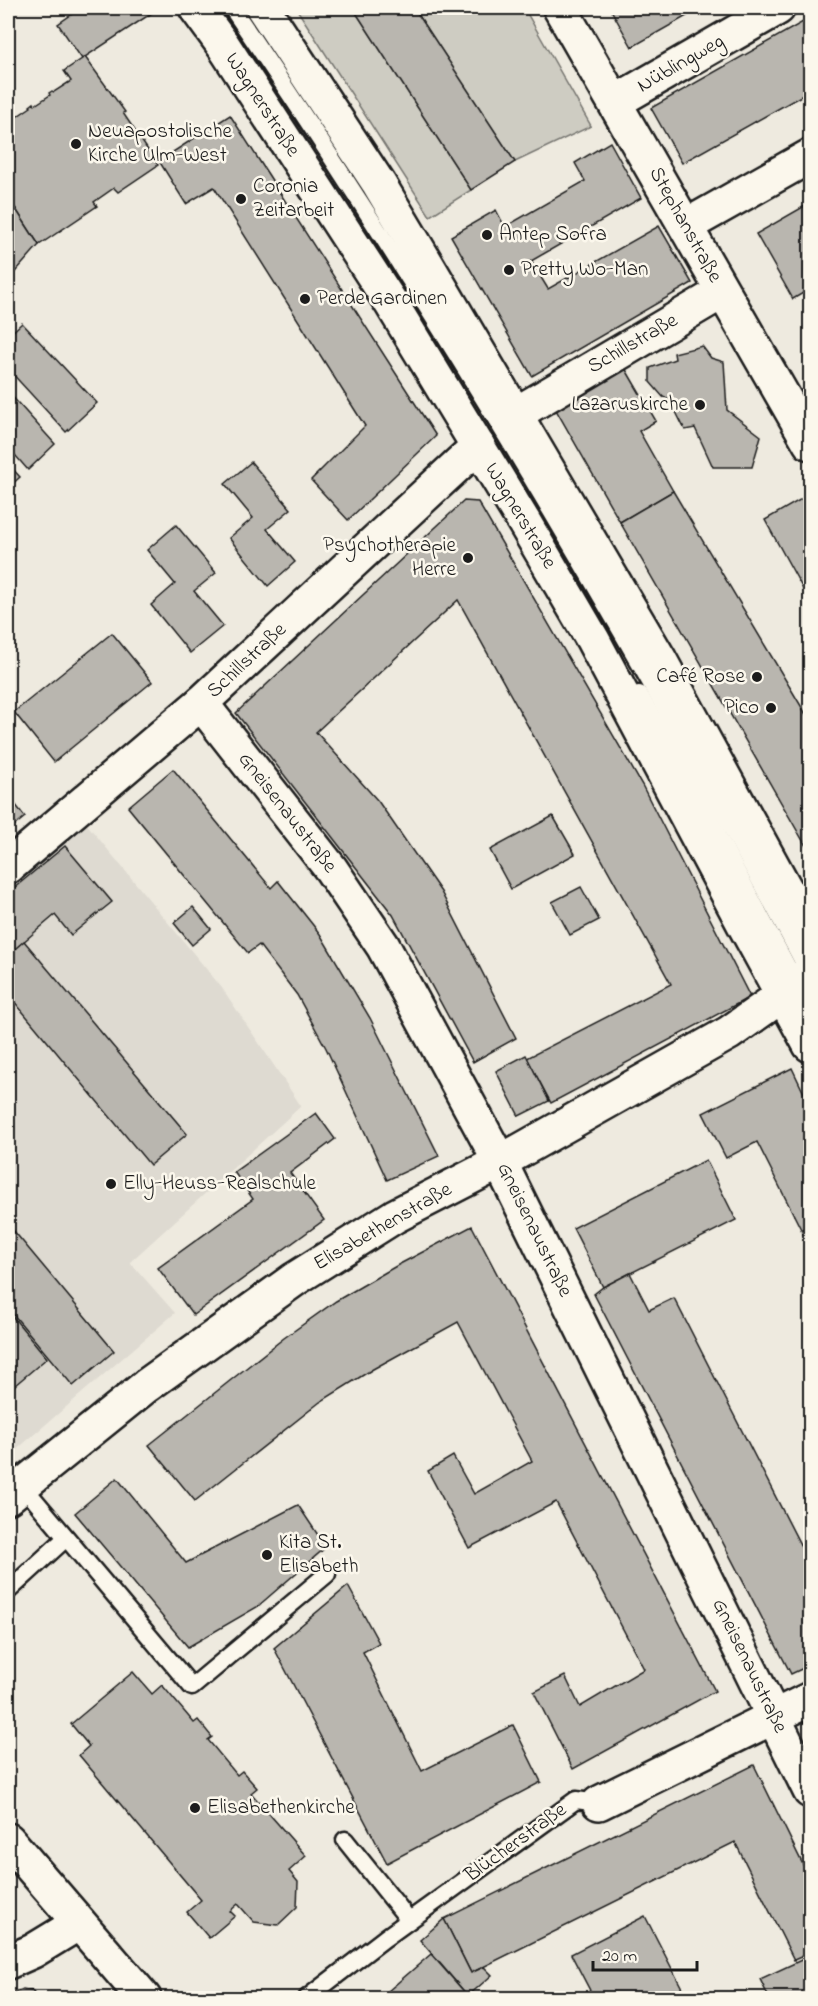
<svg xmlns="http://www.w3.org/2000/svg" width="818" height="2006" font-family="'Indie Flower',sans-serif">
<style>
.built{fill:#dedad1}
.green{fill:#ceccc2;stroke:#75746f;stroke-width:1.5}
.building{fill:#b9b6af;stroke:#1c1c1c;stroke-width:1.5}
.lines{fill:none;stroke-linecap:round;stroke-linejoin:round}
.lane-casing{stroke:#1c1c1c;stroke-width:21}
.street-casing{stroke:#1c1c1c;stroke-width:38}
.secondary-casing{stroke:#1c1c1c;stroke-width:38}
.lane{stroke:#fbf7ec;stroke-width:16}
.street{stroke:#fbf7ec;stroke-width:33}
.secondary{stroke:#fbf7ec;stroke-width:33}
.poi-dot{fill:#1c1c1c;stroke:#fbf7ec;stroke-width:2}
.labels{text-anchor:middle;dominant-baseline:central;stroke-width:5;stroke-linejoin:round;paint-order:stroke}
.street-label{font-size:21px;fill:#1c1c1c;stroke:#fbf7ec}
.poi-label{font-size:21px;fill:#1c1c1c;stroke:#fbf7ec;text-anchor:start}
</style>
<rect width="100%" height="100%" fill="#eeeadf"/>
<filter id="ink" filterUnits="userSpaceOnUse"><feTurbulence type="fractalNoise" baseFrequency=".0167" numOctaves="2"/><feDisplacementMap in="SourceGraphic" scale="12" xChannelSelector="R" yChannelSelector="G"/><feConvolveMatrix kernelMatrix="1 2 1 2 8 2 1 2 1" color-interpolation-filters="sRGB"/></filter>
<g filter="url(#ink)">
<polygon class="built" points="85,822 222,988 301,1106 130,1262 175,1313 8,1457 8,886"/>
<g class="green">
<polygon points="296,8 353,8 471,190 430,216"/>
<polygon points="414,8 524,8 591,126 515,162"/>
</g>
<g class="building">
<polygon points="81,8 148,8 152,13 82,59 58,24"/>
<polygon points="353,8 414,8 515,162 471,190"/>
<polygon points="610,8 701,8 632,47"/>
<polygon points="810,18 810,91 682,163 651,108"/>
<polygon points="85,57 125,112 123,113 158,165 118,192 114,188 94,202 97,206 39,245 8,197 8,123 11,120 11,119 15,116 16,117 31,107 30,106 34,103 35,105 50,95 49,93 52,91 54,92 71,81 64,71"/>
<polygon points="230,115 436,436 348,520 311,480 365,426 214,187 186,204 159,161"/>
<polygon points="610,142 641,198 531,261 548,289 659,226 692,283 532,376 451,236 496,210 505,227 585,181 575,163"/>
<polygon points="8,197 39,245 8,280"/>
<polygon points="810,203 810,289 793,299 756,234"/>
<polygon points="22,323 97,403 66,432 8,369 8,336"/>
<polygon points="702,346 711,358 724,362 727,410 761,436 752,467 713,467 695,428 685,430 670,400 663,397 650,382 650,368 675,359 674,353"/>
<polygon points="625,368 656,421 639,431 673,491 620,522 555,408"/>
<polygon points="8,392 55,444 28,470 8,447"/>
<polygon points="251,462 291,509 267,529 295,562 268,586 229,538 253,518 225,484"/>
<polygon points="8,464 20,477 8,488"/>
<polygon points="673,491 810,721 810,853 620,522"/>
<polygon points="810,494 810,602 765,520"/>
<polygon points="464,501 478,502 642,785 750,997 551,1103 527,1058 671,984 458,600 316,732 378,801 441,892 516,1038 473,1062 393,915 236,713"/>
<polygon points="176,525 216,573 194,591 223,626 190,653 151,605 175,584 147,550"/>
<polygon points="112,633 152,682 54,762 14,712"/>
<polygon points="173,769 271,888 278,881 320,934 370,1018 439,1156 387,1180 326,1048 297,995 259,945 248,953 128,807"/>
<polygon points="8,795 25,817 8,831"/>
<polygon points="553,816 575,854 511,889 490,850"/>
<polygon points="65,846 112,902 71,935 55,915 8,955 8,893"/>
<polygon points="581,887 599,920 570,935 552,902"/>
<polygon points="193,907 211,929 192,945 174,923"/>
<polygon points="24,941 187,1134 150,1165 8,994 8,955"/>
<polygon points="526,1055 549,1101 519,1116 496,1071"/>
<polygon points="792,1068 810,1106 810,1247 757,1142 726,1158 703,1113"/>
<polygon points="316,1113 335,1139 290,1173 324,1220 193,1315 158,1268 253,1199 234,1172"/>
<polygon points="706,1160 736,1220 603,1287 573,1228"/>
<polygon points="8,1224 114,1351 73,1386 8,1308"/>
<polygon points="472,1226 715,1691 573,1769 534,1692 565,1676 580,1707 644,1669 556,1502 469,1548 428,1471 453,1456 474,1494 532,1461 458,1322 373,1369 320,1402 195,1501 149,1445 284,1338 336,1301 398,1265"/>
<polygon points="630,1273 649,1310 674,1298 810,1564 810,1665 791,1674 594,1294 603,1287"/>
<polygon points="8,1311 47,1358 8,1391"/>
<polygon points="117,1478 186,1563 298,1505 326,1547 257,1607 188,1647 75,1513"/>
<polygon points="348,1586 379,1643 363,1652 422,1771 513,1725 541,1782 387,1863 274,1648"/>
<polygon points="133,1672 152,1694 162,1685 194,1723 198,1720 212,1737 208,1740 237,1775 242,1771 257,1788 251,1793 306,1856 289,1871 298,1882 297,1907 278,1925 254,1922 238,1904 230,1911 235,1916 209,1938 187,1912 201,1900 79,1755 89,1746 71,1724"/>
<polygon points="754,1765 810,1879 810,1953 794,1960 735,1842 471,1973 444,1919"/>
<polygon points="645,1916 687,1998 594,1998 571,1954"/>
<polygon points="444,1919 471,1973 484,1967 492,1975 468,1996 420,1940"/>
<polygon points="431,1954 468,1996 465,1998 380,1998"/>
<polygon points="810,1956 810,1998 769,1998 760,1979"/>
<polygon points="23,1989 32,1991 38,1998 8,1998 8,1996"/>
</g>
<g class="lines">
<g class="lane-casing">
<g id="lane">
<path d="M 232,8 C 443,319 635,642 810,975"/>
<polyline points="639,694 682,768 810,1009"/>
<polyline points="22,1485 192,1687 327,1574"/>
<polyline points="8,1591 66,1538"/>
<polyline points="345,1840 409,1920"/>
<polyline points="307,1998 385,1938 576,1800 599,1803"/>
</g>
</g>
<g class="street-casing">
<g id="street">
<polyline points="560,8 810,443"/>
<polyline points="615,102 778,8"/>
<polyline points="686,226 810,156"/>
<polyline points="514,415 722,292"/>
<polyline points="201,703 331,869 383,946 500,1162 810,1791"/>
<polyline points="8,867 201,703 478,446"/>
<polyline points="8,1497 146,1386 295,1279 395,1216 500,1162 729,1033 784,994"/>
<polyline points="599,1803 810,1699"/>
<polyline points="8,1962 33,1951 79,1923"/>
</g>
</g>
<g class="secondary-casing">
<g id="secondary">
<polyline points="196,8 223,45 391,303 524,522 593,640 747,930 810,1045"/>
<polyline points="263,8 379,184 422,256 660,660 810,934"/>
<polyline points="784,994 810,971"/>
<polyline points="8,1840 144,1998"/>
</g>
</g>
<use href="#lane" class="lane"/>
<use href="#street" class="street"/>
<use href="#secondary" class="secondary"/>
</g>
</g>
<g class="poi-dot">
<circle cx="76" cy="144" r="6"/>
<circle cx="241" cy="199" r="6"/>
<circle cx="487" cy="235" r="6"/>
<circle cx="509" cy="270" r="6"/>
<circle cx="305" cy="299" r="6"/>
<circle cx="700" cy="405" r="6"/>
<circle cx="468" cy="558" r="6"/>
<circle cx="757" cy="677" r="6"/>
<circle cx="771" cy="708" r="6"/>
<circle cx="111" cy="1184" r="6"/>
<circle cx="267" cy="1555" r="6"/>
<circle cx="195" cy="1808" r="6"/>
</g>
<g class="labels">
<g class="street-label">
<text transform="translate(681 64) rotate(-30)">Nüblingweg</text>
<text transform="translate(262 105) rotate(57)">Wagnerstraße</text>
<text transform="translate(685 225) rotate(61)">Stephanstraße</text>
<text transform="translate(633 344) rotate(-30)">Schillstraße</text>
<text transform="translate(520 516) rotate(59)">Wagnerstraße</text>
<text transform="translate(247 661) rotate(-43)">Schillstraße</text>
<text transform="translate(287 813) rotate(52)">Gneisenaustraße</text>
<text transform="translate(383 1227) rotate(-30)">Elisabethenstraße</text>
<text transform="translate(534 1230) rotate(64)">Gneisenaustraße</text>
<text transform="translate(749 1666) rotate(64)">Gneisenaustraße</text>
<text transform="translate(516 1843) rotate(-36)">Blücherstraße</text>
</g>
<g class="poi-label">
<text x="88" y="132">Neuapostolische<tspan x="88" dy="24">Kirche Ulm-West</tspan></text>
<text x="253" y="187">Coronia<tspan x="253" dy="24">Zeitarbeit</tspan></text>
<text x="499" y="235">Antep Sofra</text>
<text x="521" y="270">Pretty Wo-Man</text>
<text x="317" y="299">Perde Gardinen</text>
<text x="688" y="405" text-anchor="end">Lazaruskirche</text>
<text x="456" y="546" text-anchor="end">Psychotherapie<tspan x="456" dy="24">Herre</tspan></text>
<text x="745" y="677" text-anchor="end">Café Rose</text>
<text x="759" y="708" text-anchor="end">Pico</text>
<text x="123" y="1184">Elly-Heuss-Realschule</text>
<text x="279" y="1543">Kita St.<tspan x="279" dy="24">Elisabeth</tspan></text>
<text x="207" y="1808">Elisabethenkirche</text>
</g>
</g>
<rect width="818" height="2006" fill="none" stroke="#fbf7ec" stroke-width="30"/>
<rect x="15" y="15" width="788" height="1976" fill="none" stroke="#1c1c1c" stroke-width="2" filter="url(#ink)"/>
<path d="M593 1961v9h104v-9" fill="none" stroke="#1c1c1c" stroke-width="3"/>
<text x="602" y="1961" font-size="18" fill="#1c1c1c" stroke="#fbf7ec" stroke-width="4.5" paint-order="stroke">20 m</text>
</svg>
